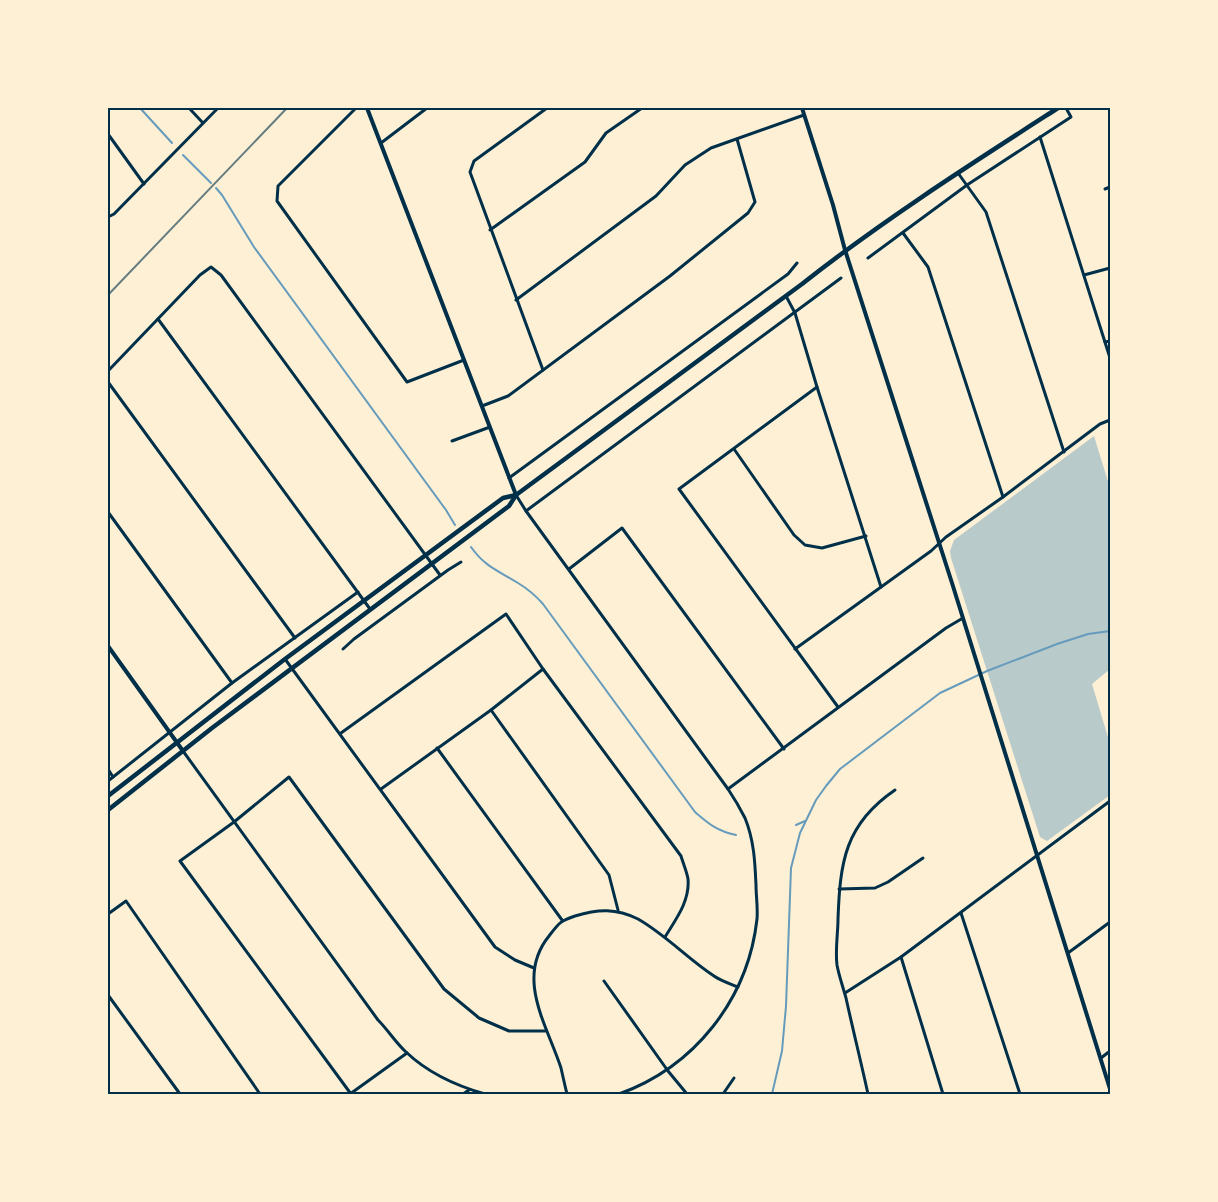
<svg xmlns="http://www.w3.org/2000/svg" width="1218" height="1202" font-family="Quicksand,sans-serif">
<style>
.green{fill:#b9caca}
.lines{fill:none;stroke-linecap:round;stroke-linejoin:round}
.stream{stroke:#669bbc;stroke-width:2}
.minor{stroke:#003049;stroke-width:3}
.tertiary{stroke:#003049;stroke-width:4}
.primary{stroke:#003049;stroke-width:4.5}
.rail{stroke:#657d81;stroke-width:2}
.neatline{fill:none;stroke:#003049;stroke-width:2}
</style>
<rect width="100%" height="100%" fill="#fdf0d5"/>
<polygon class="green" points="1094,436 1110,488 1110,669 1092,684 1110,744 1110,795 1047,841 1040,837 951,558 950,551 954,540"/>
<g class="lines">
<g class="stream">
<polyline points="140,108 172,143"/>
<polyline points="183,155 211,183"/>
<polyline points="216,188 222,195 254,247 446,510 455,525"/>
<path d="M 471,547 C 485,567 499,571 518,583 C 528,589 536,596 543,604 L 695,812 C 709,824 717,831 736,835"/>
<polyline points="796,825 805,821"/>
<polyline points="772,1094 782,1051 786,1006 791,868 800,833 816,800 826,786 840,769 940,693 987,671 1057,644 1088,634 1110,631"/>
</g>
<g class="minor">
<polyline points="189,108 203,123"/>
<polyline points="356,108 278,186 277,201 407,382 464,360"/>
<polyline points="108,134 144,184"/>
<polyline points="1040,137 1110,358"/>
<polyline points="381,143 427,108"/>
<polyline points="958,173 986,212 1064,452"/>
<polyline points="1105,189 1110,187"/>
<polyline points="108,217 114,214 218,108"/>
<polyline points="490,230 585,162 606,133 642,108"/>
<polyline points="903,233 928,267 1003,497"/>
<polyline points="868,258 967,185 1071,117 1066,108"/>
<polyline points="1084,275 1110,268"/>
<polyline points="786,296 795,313 817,387 881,587"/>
<polyline points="516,300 656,196 685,165 711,148 804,115"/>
<polyline points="158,319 370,609"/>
<polyline points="1105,342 1110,341"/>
<polyline points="543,370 470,172 474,161 547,108"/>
<polyline points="108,371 200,275 211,267 221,275 440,575"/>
<polyline points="108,382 295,638"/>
<polyline points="817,387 679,489 838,707"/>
<polyline points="482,406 508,396 670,276 748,213 755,202 737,139"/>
<polyline points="452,441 490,427"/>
<polyline points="734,449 794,535 805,545 822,548 866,536"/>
<polyline points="509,478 788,274 797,263"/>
<path d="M 516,495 L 526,511 L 728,789 C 734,798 740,808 745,818 C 754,840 755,862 756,885 C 756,896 758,908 757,919 C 748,1000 694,1067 619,1094"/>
<polyline points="526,511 841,278"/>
<polyline points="108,512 232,683"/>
<polyline points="569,569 622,528 784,749"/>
<polyline points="343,649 354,639 448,570 461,562"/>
<polyline points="795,649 931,551 946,537 1003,497 1100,424 1110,420"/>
<polyline points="285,659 495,947 515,960 534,968"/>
<polyline points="491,710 609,875 618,910"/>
<path d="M 341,733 L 506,614 L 543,669 L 681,856 C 683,863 687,872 688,879 C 690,901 676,919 665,937"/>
<polyline points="437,748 562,920"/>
<path d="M 183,751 L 378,1020 C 388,1030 396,1043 406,1052 C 428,1073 457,1086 485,1094"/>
<polyline points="108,769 113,777"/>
<polyline points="108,781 232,683 358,592"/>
<polyline points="381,789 491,710 543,669"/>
<polyline points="728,789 946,628 963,618"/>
<polyline points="839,889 875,888 888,882 923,858"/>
<polyline points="961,913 1020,1094"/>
<polyline points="108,914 126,901 260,1094"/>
<polyline points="1068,953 1110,922"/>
<polyline points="901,957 943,1094"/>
<polyline points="604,981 668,1071 687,1094"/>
<polyline points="845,993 901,957 1110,801"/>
<polyline points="108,995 180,1094"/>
<polyline points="1101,1058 1110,1051"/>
<polyline points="350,1094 407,1053"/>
<polyline points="351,1094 180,861 234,822 289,777 444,989 479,1018 509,1031 545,1031"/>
<polyline points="463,1094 469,1090"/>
<path d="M 567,1094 C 565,1086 563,1077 561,1068 C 547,1025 515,978 549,936 C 559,923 560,921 575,916 C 598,909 616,908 638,919 C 666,935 688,959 714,976 C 721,981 731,984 738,987"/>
<polyline points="723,1094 734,1078"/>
<path d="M 868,1094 C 861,1062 853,1030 846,998 C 843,987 839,976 837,965 C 835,950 838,933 838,919 C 840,862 845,824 895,790"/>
</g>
<g class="tertiary">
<polyline points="367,108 516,495"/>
<polyline points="802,108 833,205 845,250 952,583 1110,1089"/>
<polyline points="108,646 183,751"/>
</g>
<g class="primary">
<polyline points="108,796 285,659 503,498 516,495"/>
<path d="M 108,810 L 212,728 L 509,506 L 516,495 L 802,284 C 883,220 971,164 1058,108"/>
</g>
<polyline class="rail" points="108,295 287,108"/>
</g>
<rect width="1218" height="1202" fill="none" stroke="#fdf0d5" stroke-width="218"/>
<rect x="109" y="109" width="1000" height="984" class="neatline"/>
</svg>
